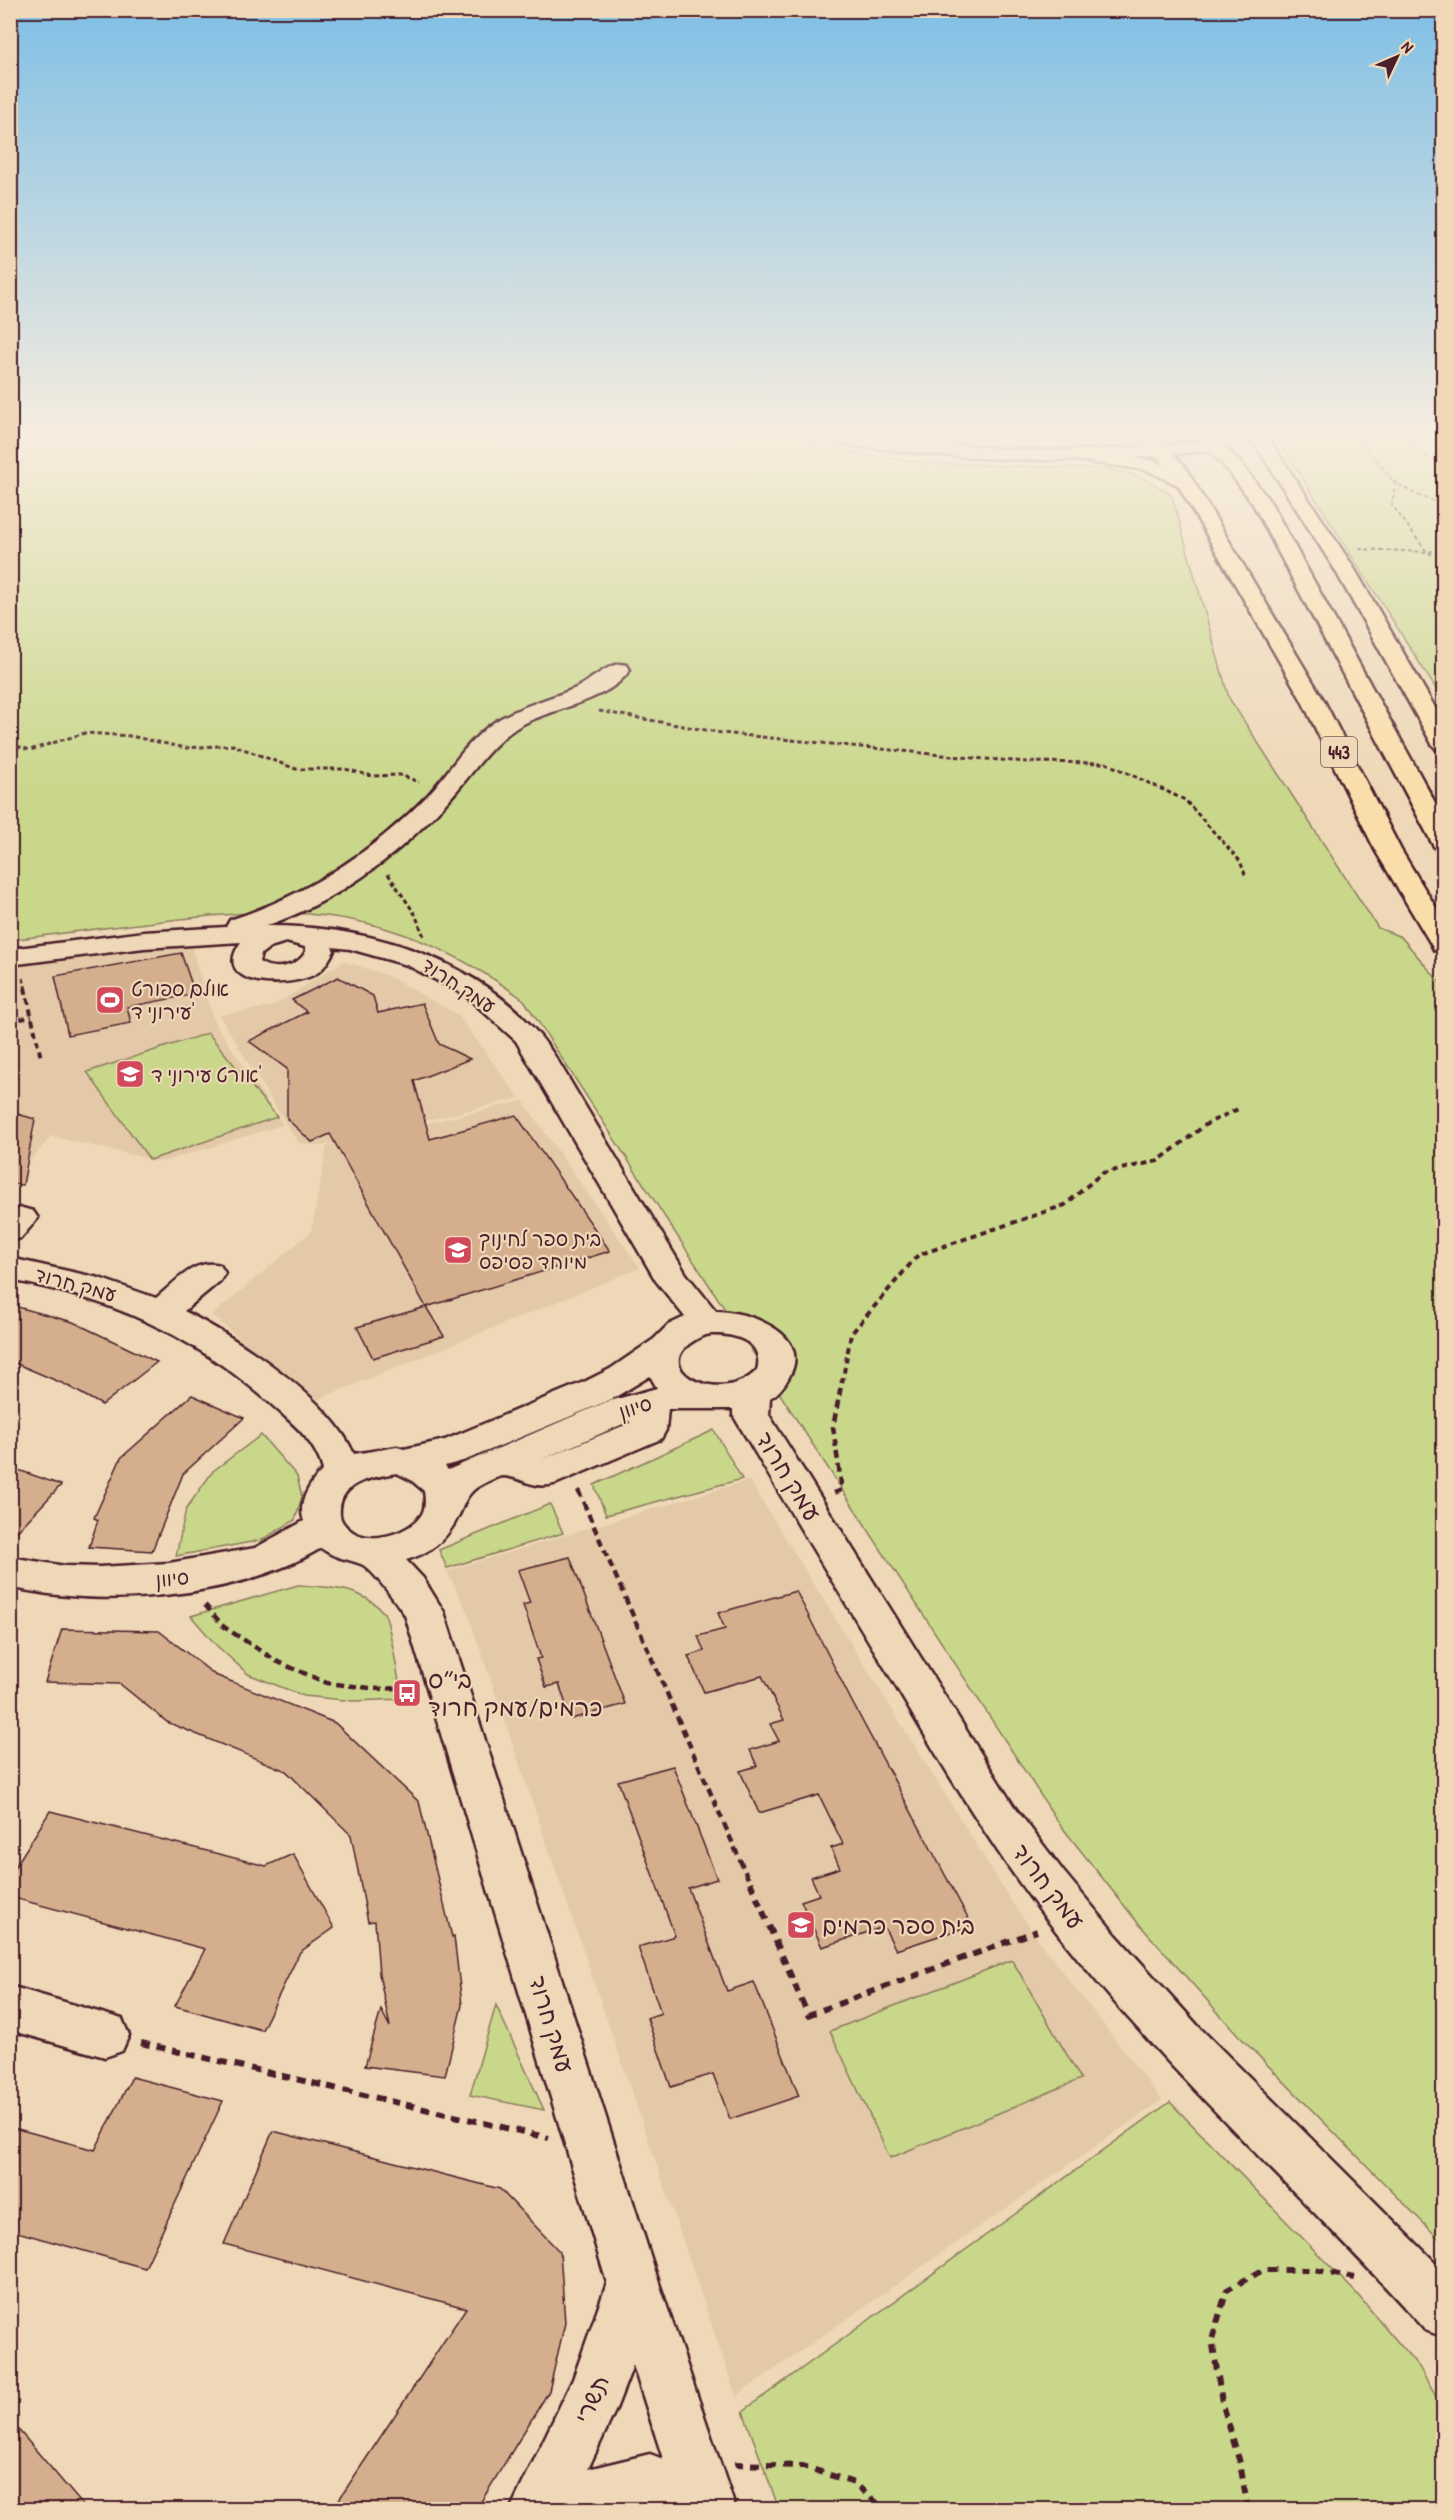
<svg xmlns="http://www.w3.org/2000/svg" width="1454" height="2520" font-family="'Patrick Hand','Playpen Sans Hebrew',sans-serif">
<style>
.built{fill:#e3c9a7}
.green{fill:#c9d78b;stroke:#8a7b5b;stroke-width:1.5}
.building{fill:#d5af8d;stroke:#4a1f2b;stroke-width:1.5}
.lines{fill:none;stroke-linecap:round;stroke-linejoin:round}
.minor-casing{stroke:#4a1f2b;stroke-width:5}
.major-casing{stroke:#4a1f2b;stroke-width:5}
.highway-casing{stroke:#4a1f2b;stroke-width:5}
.path-far4{stroke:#4a1f2b;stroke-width:2;stroke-dasharray:4 3;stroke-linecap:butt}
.path-far3{stroke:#4a1f2b;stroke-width:3;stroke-dasharray:4.5 3;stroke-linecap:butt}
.path-far2{stroke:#4a1f2b;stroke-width:4;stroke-dasharray:6 4.5;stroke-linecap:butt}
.path-far1{stroke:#4a1f2b;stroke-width:4.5;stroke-dasharray:8 5;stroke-linecap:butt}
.path{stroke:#4a1f2b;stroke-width:6;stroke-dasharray:9 7;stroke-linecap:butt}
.minor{fill:#eed8b7;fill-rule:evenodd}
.major{fill:#f9deab;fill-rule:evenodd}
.highway{fill:#f9deab;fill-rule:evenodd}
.labels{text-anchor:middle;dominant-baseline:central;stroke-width:4.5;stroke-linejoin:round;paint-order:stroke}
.shield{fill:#eed8b7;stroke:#7b5655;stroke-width:1.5}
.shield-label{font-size:18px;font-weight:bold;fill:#4a1f2b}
.street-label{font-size:20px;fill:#4a1f2b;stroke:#eed8b7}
.poi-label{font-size:20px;fill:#4a1f2b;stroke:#eed8b7;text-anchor:start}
.near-street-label{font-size:24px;fill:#4a1f2b;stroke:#eed8b7}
.near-poi-label{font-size:24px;fill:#4a1f2b;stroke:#eed8b7;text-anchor:start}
</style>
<rect width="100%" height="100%" fill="#eed8b7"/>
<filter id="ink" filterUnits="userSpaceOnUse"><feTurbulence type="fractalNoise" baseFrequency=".0167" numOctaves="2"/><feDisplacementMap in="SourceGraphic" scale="12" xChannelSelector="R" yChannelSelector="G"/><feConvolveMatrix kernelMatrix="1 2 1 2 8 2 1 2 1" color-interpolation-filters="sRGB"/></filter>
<g filter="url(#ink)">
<g class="built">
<polygon points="191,946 214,1022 283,1125 162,1162 51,1136 11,1184 11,966 122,952"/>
<polygon points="344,961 388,976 458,1015 519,1098 321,1146 298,1143 219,1015 273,1006"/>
<polygon points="523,1101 640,1268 312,1402 212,1315 311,1232 327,1146"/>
<polygon points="749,1480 1012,1902 1044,1948 1162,2100 736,2396 467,1611 447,1571"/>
</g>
<g class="green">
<path d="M 10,438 L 819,438 L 811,447 L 925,463 L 1108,469 C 1133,474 1152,480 1172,496 L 1229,698 L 1378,928 L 1401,937 L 1443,986 L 1443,2243 L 1239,2036 L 1138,1923 L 1058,1822 L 524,1000 C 487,973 444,948 400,933 C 316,903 233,912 147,923 C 101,928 56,934 11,940 Z"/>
<polygon points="1277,438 1443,438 1443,700"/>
<polygon points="208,1033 277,1117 150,1160 87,1072"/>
<polygon points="714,1430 742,1479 606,1515 594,1485"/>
<polygon points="261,1435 297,1476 302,1497 295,1520 262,1540 176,1556 186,1509 213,1471"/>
<polygon points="550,1504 563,1533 447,1568 439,1550"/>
<path d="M 298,1585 C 329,1587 362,1587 384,1613 C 390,1621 399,1684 402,1699 L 354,1701 L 304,1696 L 248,1674 L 216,1645 L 191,1616 Z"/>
<polygon points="1012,1960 1081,2079 890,2158 830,2031"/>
<polygon points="496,2005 544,2110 470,2095"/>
<polygon points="1170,2102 1356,2293 1419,2367 1443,2409 1443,2509 779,2509 743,2411"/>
</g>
<g class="building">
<polygon points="181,953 195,994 127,1007 131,1023 68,1035 55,976"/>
<polygon points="338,977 373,996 378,1013 422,1003 439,1044 470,1059 414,1081 430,1139 516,1115 610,1251 426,1307 330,1134 312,1142 287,1119 287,1069 249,1041 307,1012 292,1000"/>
<polygon points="10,1112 35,1119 23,1185 10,1184"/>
<polygon points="10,1305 73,1322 157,1362 102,1405 64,1384 10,1361"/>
<polygon points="426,1307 444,1336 373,1358 357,1327"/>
<polygon points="192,1395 244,1418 183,1474 152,1551 89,1547 98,1520 94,1518 121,1458"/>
<polygon points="10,1467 61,1485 10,1539"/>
<polygon points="570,1557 625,1704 571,1719 559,1684 546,1687 536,1659 541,1658 523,1605 530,1603 518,1570"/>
<polygon points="796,1591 851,1700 972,1925 896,1950 884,1927 822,1947 801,1901 819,1895 811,1877 840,1868 831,1848 843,1844 819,1795 759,1813 740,1771 757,1766 750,1750 779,1741 770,1724 784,1720 762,1676 704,1692 688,1656 704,1651 698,1636 725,1629 718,1613"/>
<polygon points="62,1629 159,1631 215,1675 335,1723 419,1802 452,1937 454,1936 462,2005 445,2076 365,2066 381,2010 390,2027 379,1974 375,1921 368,1922 351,1835 286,1771 167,1722 120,1684 45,1682"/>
<polygon points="673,1766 717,1879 688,1888 727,1991 754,1982 799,2096 730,2119 713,2074 671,2087 647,2018 661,2013 638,1947 675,1936 618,1781"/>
<polygon points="50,1811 266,1866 293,1854 334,1928 300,1952 262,2030 175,2006 205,1949 10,1897 10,1875"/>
<polygon points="132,2077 223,2101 145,2268 10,2230 10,2127 95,2150"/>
<polygon points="273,2131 500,2189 560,2252 565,2323 549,2391 476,2510 332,2510 466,2308 224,2244"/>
<polygon points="10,2420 87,2510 10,2510"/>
</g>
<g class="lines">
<g class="minor-casing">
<g id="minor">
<path d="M 832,438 C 896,438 960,447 1025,450 C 1088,452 1150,447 1213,440 L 1219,441 L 1222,445 L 1219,449 L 1213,450 C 1100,464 988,463 875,448 C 864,446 840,447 832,438 Z"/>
<path d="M 619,664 L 627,665 L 630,670 C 605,706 542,707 509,733 C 484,753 467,781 445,804 C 397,857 333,904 265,926 C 376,925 496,963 558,1061 L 686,1274 L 716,1311 C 748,1311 814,1334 789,1377 C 784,1386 779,1393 770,1398 L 769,1415 L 1013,1805 L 1063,1871 L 1116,1935 L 1199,2027 L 1444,2271 L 1444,2337 L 1425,2330 C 1304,2195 1167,2074 1055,1930 C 992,1850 943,1766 891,1678 C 838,1591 785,1503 733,1415 L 733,1409 L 668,1409 L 666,1430 L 661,1439 L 557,1483 C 532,1491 524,1477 503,1476 C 497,1476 487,1482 481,1485 C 466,1493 465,1503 458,1517 C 446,1541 430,1553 406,1560 L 423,1578 L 444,1612 L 659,2283 L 736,2510 L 510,2510 L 573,2379 L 607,2283 L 405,1615 C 398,1605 372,1568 361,1564 C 345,1558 336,1559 321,1548 C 240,1598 102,1609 10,1587 L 10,1557 L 65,1566 L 99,1567 L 169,1563 L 255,1548 L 304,1521 C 297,1504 310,1482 323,1470 C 315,1440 292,1423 270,1403 C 193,1335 111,1298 10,1280 L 10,1258 L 99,1278 L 156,1298 C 175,1283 194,1258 220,1265 L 225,1273 L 220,1281 L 184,1311 C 237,1338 330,1398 354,1454 L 397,1447 L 404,1449 L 445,1440 L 586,1381 L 610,1369 L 654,1339 L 668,1325 L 685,1317 L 656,1281 L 516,1041 L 465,995 L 407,965 L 350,949 L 332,947 L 334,951 C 329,959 325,968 317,973 C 292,989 208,988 241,942 L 144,948 L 10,965 L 10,949 L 144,932 L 226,927 L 230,920 C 305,896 373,852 428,795 C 450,771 468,739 496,721 C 520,706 550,699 576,688 C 590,681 604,667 619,664 ZM 286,942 L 305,947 L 306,951 C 298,967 275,972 259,962 L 261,954 L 270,947 ZM 711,1334 C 734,1333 765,1341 757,1370 C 724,1406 652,1373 689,1344 C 696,1339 703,1335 711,1334 ZM 650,1376 L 657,1388 L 606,1402 L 448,1470 L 445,1466 L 466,1460 L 612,1399 ZM 630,1421 L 630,1423 L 540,1460 ZM 397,1473 L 411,1480 L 424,1491 C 425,1498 426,1507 422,1514 C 411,1532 379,1542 359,1535 C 351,1532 341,1524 340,1515 C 337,1482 372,1477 397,1473 ZM 633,2365 L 663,2459 L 650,2454 L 588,2469 L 616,2409 Z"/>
<polygon points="22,1208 33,1211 38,1218 21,1238 10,1241 10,1211"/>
<polygon points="10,1986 122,2019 129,2035 122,2051 105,2057 10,2030"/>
</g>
</g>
<g class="major-casing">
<polygon id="major" points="1251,438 1268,438 1354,568 1444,723 1444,751 1436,749 1432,744 1334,568"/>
</g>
<g class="highway-casing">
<g id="highway">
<polygon points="1141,438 1159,438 1185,467 1323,699 1401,850 1444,921 1444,952 1434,950 1431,944 1375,850 1301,699 1178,485 1146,470 1076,460 1070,459 1067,455 1070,451 1076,450 1150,460 1165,465"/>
<polygon points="1197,438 1215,438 1240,462 1271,503 1444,819 1444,850 1435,848 1432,843 1253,504 1228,470"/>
</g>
</g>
<g class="path-far4">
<polyline points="1359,438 1395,484 1392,505 1427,552 1438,557 1444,565"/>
<polyline points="1404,438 1424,455 1444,466"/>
<polyline points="1393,481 1417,495 1444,505"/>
<polyline points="1359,549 1427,552 1444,549"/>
</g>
<g class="path-far3">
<polyline points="599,711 722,733 972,758 1028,762 1106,763 1185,800 1240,861 1246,877"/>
<polyline points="10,744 30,750 85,733 130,736 186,748 233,745 296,769 345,769 372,776 400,775 419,782"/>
<polyline points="388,874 415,914 425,939"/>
<polyline points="23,978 26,990"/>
</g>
<g class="path-far2">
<polyline points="25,988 41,1058"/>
<polyline points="10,1021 32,1017"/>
<polyline points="842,1383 851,1334 918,1255 1065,1205 1102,1173 1158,1161 1208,1123 1238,1109"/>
</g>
<g class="path-far1">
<polyline points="578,1490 750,1883"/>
<polyline points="834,1493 842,1490 833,1427 842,1381"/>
<polyline points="205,1605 224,1627 278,1662 327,1683 379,1689 412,1687"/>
</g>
<g class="path">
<polyline points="750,1882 808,2015 1037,1931"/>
<polyline points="141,2043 549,2138"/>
<polyline points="735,2464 803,2466 854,2483 885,2510"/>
<polyline points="1248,2510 1240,2463 1222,2402 1212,2339 1227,2290 1263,2270 1314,2270 1355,2278"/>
</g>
<use href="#minor" class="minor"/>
<use href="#major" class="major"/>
<use href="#highway" class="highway"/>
</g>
</g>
<linearGradient id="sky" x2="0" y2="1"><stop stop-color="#7fbfe5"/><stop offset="0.55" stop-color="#f7eddf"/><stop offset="1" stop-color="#f7eddf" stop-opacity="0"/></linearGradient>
<rect width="1454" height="791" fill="url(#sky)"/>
<defs>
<g id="stadium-square" transform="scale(1.5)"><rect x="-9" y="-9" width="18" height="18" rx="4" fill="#d1495b" stroke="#eed8b7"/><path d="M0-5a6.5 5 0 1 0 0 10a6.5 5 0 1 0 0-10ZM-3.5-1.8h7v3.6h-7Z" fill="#fff"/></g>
<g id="school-square" transform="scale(1.5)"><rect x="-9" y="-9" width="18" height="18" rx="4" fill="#d1495b" stroke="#eed8b7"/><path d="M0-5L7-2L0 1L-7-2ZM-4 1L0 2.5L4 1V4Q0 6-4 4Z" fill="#fff"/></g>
<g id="bus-square" transform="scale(1.5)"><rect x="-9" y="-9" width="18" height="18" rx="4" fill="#d1495b" stroke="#eed8b7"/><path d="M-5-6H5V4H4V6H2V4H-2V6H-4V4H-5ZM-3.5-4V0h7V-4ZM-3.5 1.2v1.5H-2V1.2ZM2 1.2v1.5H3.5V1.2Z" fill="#fff"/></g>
</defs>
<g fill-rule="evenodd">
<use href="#stadium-square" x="110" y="1000"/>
<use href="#school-square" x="130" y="1074"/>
<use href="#school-square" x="458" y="1250"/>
<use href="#bus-square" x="407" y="1693"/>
<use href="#school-square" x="801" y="1925"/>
</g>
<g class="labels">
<rect class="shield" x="1321" y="737" width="36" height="30" rx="4.5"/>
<g class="shield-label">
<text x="1339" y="752">443</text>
</g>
<g class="street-label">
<text transform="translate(459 985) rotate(33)">עמק חרוד</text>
<text transform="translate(76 1284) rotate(15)">עמק חרוד</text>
<text transform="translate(635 1407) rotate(-18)">סיוון</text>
<text transform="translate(172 1578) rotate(-5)">סיוון</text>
</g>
<g class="poi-label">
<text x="131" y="988">אולם ספורט<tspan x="131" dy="23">עירוני ד'</tspan></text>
<text x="151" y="1074">אורט עירוני ד'</text>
<text x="479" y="1238">בית ספר לחינוך<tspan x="479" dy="23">מיוחד פסיפס</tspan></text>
</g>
<g class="near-street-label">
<text transform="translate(789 1476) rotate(58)">עמק חרוד</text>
<text transform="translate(1049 1886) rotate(52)">עמק חרוד</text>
<text transform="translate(552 2024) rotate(73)">עמק חרוד</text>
<text transform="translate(591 2399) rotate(-66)">תשרי</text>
</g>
<g class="near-poi-label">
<text x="428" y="1679">בי״ס<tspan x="428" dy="28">כרמים/עמק חרוד</tspan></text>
<text x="822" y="1925">בית ספר כרמים</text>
</g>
</g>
<rect width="1454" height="2520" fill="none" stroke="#eed8b7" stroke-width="36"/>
<rect x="18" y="18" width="1418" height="2484" fill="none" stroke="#4a1f2b" stroke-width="2" filter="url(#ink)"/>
<g transform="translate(1397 57) rotate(46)" stroke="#eed8b7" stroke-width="4.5" paint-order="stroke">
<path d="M0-4.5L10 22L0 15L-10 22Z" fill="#4a1f2b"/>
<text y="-9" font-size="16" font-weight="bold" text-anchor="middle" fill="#4a1f2b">N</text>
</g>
</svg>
